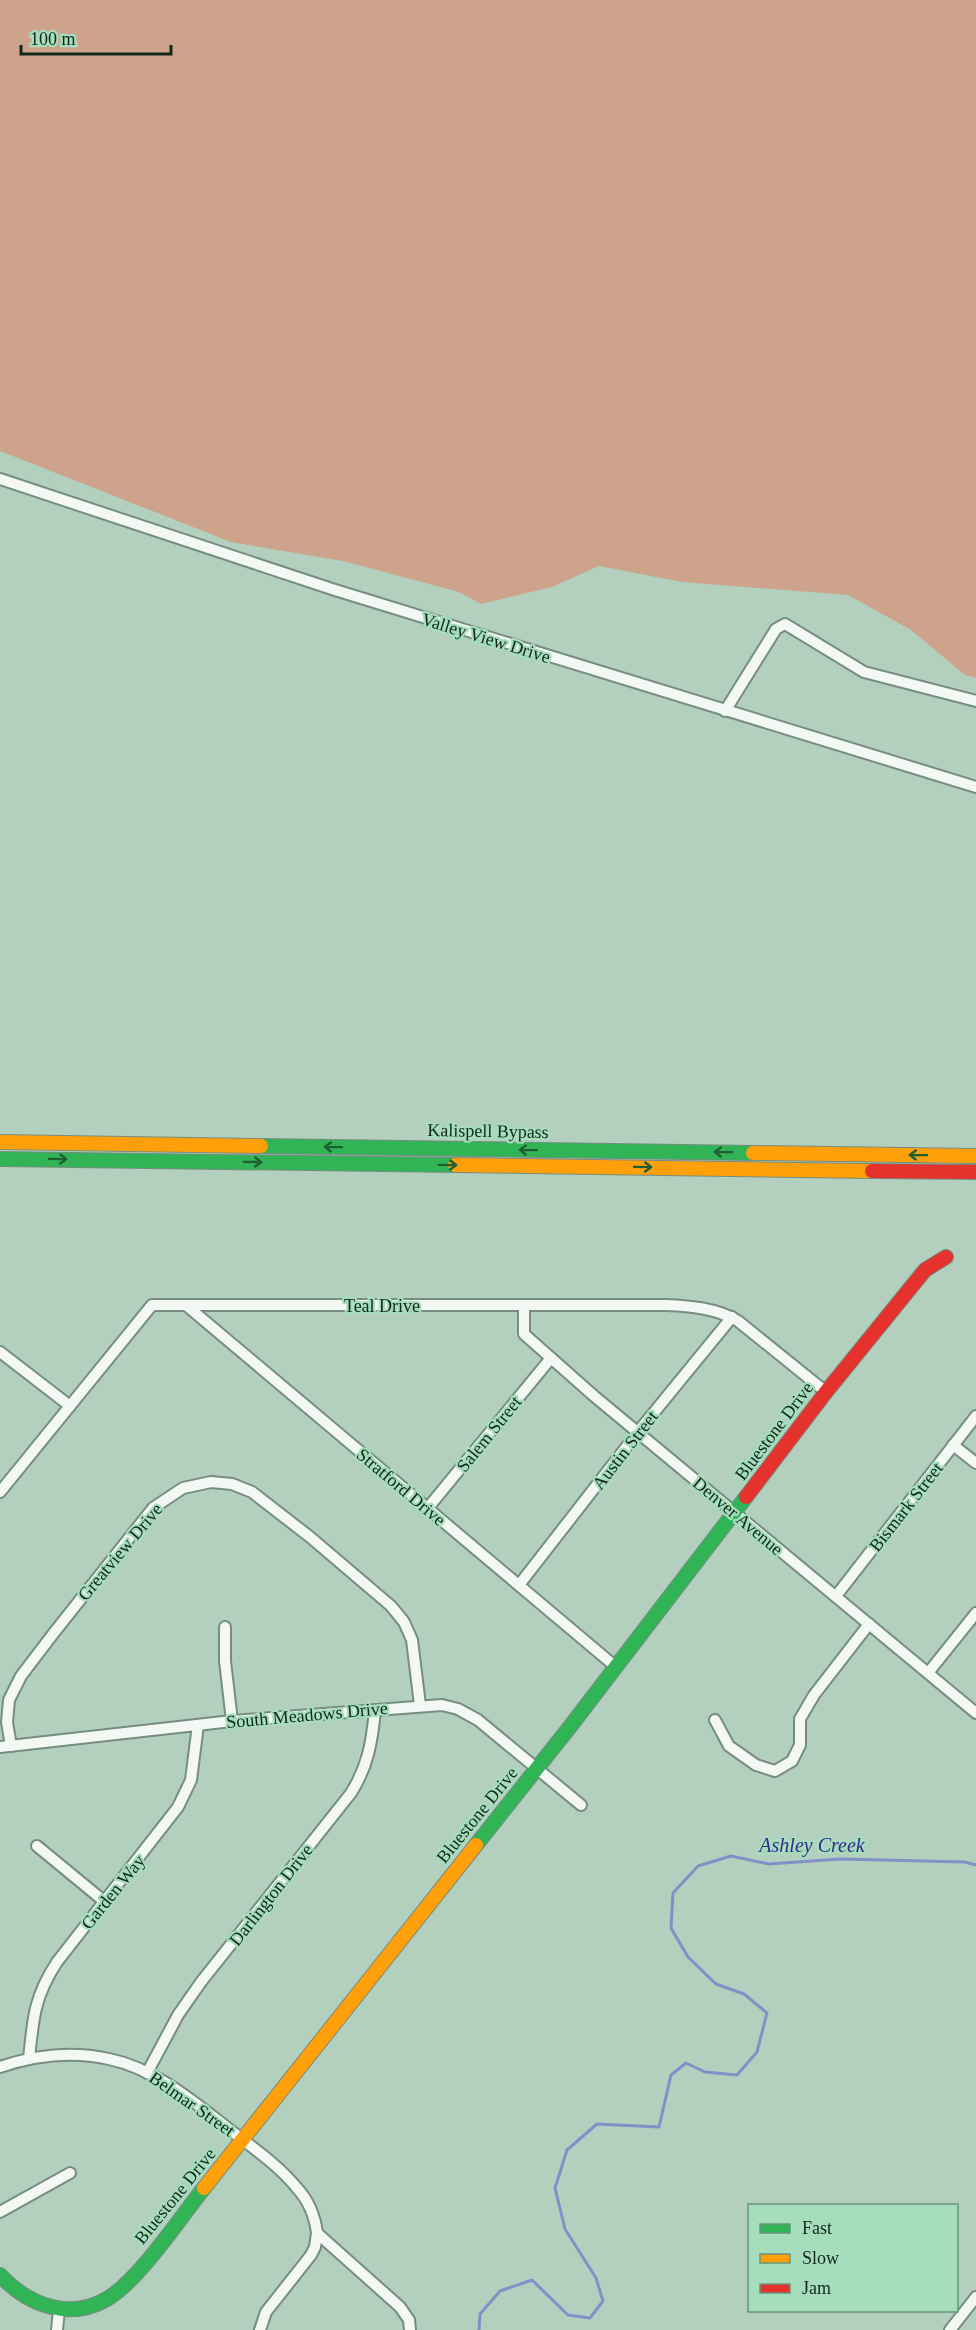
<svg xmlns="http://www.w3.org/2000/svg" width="976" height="2330" font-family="Georgia,serif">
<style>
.forest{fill:#cda48b}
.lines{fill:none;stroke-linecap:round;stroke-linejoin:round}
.stream{stroke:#8390c7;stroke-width:3}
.street-casing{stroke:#768d80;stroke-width:14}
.fast-casing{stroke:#768d80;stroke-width:16}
.slow-casing{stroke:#768d80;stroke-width:16}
.jam-casing{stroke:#768d80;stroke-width:16}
.street{stroke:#f4f8f5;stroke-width:10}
.fast{stroke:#30b455;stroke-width:14}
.slow{stroke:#ff9f0a;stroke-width:14}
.jam{stroke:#e5322d;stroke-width:14}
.oneway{stroke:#1d5f32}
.labels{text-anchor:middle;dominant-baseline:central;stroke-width:4.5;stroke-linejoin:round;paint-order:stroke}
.street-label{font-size:18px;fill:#11271b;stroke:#a6ddbc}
.water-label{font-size:20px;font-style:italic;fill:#32298e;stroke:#a6ddbc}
</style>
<rect width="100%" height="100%" fill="#b3d0bf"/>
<polygon class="forest" points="0,0 976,0 976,678 965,675 911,630 848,595 682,582 599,566 552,587 481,604 459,592 343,561 231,542 0,451"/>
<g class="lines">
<polyline class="stream" points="479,2330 480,2314 500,2291 532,2280 568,2315 590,2318 603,2301 596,2278 565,2229 555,2188 567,2150 597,2124 659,2127 671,2075 686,2063 705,2072 737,2075 757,2052 767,2013 744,1994 716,1984 688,1957 671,1928 673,1893 698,1866 731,1856 769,1864 840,1859 965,1862 976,1865"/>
<g class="street-casing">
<g id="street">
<polyline points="0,479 335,590 976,787"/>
<polyline points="725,711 776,629 785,624 864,672 976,701"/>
<polyline points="187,1306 616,1667"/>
<polyline points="524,1306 524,1334 594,1396 976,1713"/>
<polyline points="0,1352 70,1406"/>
<polyline points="953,1445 976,1463"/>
<path d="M 0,1492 L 152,1305 L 666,1305 C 690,1306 716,1308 738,1321 L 826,1392"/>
<polyline points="427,1509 551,1358"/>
<polyline points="519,1585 638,1432 732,1317"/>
<polyline points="836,1596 976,1416"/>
<polyline points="225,1627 225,1661 232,1721"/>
<polyline points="928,1673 976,1613"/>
<polyline points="715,1720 729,1746 756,1765 775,1771 792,1761 800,1745 800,1719 814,1695 869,1624"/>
<polyline points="11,1746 7,1722 9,1700 21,1676 53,1634 153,1508 183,1488 211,1482 232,1484 252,1492 310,1537 391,1606 404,1622 412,1640 420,1705"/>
<polyline points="0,1747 232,1721 442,1705 458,1709 478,1720 581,1805"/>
<polyline points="37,1846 105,1902"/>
<path d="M 29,2059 C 33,2019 34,1997 57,1962 L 178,1807 L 191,1780 L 198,1725"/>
<path d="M 0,2067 C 35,2055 73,2051 109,2059 C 157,2069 196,2104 234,2133 C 256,2150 279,2166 297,2188 C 308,2200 315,2217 317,2233"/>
<path d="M 147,2073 L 178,2015 L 201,1982 L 351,1793 C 368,1766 372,1742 375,1710"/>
<polyline points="0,2212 70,2173"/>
<polyline points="57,2330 59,2310"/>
<polyline points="260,2330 266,2312 311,2255 315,2247 317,2233 400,2307 409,2320 410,2330"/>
<polyline points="950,2330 976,2297"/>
</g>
</g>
<g class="fast-casing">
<g id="fast">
<polyline points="261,1146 753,1153"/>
<polyline points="0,1159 455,1165"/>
<polyline points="476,1845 569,1728 746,1497"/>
<path d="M 0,2275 C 28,2305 69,2321 107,2299 C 139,2280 180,2218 204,2188"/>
</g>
</g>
<g class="slow-casing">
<g id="slow">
<polyline points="0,1142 261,1146"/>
<polyline points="753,1153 976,1156"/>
<polyline points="455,1165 872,1171"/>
<polyline points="204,2188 476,1845"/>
</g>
</g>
<g class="jam-casing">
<g id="jam">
<polyline points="872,1171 976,1172"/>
<polyline points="746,1497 826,1392 925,1270 946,1257"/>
</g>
</g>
<use href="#street" class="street"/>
<use href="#fast" class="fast"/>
<use href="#slow" class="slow"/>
<use href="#jam" class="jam"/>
</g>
<defs><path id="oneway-shaft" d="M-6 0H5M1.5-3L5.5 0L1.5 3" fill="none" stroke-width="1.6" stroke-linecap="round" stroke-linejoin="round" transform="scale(1.5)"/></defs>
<g class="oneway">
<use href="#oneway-shaft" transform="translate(333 1147) rotate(-179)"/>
<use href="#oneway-shaft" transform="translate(528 1150) rotate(-179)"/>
<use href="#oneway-shaft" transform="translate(723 1152) rotate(-179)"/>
<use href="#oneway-shaft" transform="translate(918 1155) rotate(-179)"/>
<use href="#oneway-shaft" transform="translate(58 1159) rotate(1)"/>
<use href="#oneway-shaft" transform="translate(253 1162) rotate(1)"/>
<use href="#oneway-shaft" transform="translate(448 1165) rotate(1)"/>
<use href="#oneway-shaft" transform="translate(643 1167) rotate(1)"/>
</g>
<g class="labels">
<g class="street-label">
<text transform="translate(486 638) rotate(17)">Valley View Drive</text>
<text transform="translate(488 1131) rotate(1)">Kalispell Bypass</text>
<text x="382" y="1306">Teal Drive</text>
<text transform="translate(774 1431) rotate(-53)">Bluestone Drive</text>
<text transform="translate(489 1434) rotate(-51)">Salem Street</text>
<text transform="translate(625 1450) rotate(-52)">Austin Street</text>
<text transform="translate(401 1487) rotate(40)">Stratford Drive</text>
<text transform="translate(906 1507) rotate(-52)">Bismark Street</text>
<text transform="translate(738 1516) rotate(40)">Denver Avenue</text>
<text transform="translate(120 1552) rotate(-50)">Greatview Drive</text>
<text transform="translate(307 1715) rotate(-5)">South Meadows Drive</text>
<text transform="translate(477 1815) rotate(-51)">Bluestone Drive</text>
<text transform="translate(113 1892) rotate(-51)">Garden Way</text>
<text transform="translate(271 1895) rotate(-52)">Darlington Drive</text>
<text transform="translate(192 2104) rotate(35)">Belmar Street</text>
<text transform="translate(175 2196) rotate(-51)">Bluestone Drive</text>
</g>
<g class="water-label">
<text x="812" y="1845">Ashley Creek</text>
</g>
</g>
<rect x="748" y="2204" width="210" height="108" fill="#a6ddbc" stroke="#6a947c" stroke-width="1.5"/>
<rect x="760" y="2224" width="30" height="9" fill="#30b455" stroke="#6a947c" stroke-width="1.5"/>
<text x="802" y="2234" font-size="18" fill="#11271b">Fast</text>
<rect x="760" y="2254" width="30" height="9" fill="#ff9f0a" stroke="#6a947c" stroke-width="1.5"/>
<text x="802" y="2264" font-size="18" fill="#11271b">Slow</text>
<rect x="760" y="2284" width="30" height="9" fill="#e5322d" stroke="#6a947c" stroke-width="1.5"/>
<text x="802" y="2294" font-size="18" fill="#11271b">Jam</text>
<path d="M21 45v9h150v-9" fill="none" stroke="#11271b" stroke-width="3"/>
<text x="30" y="45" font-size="18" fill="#11271b" stroke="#a6ddbc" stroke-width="4.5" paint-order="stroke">100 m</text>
</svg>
